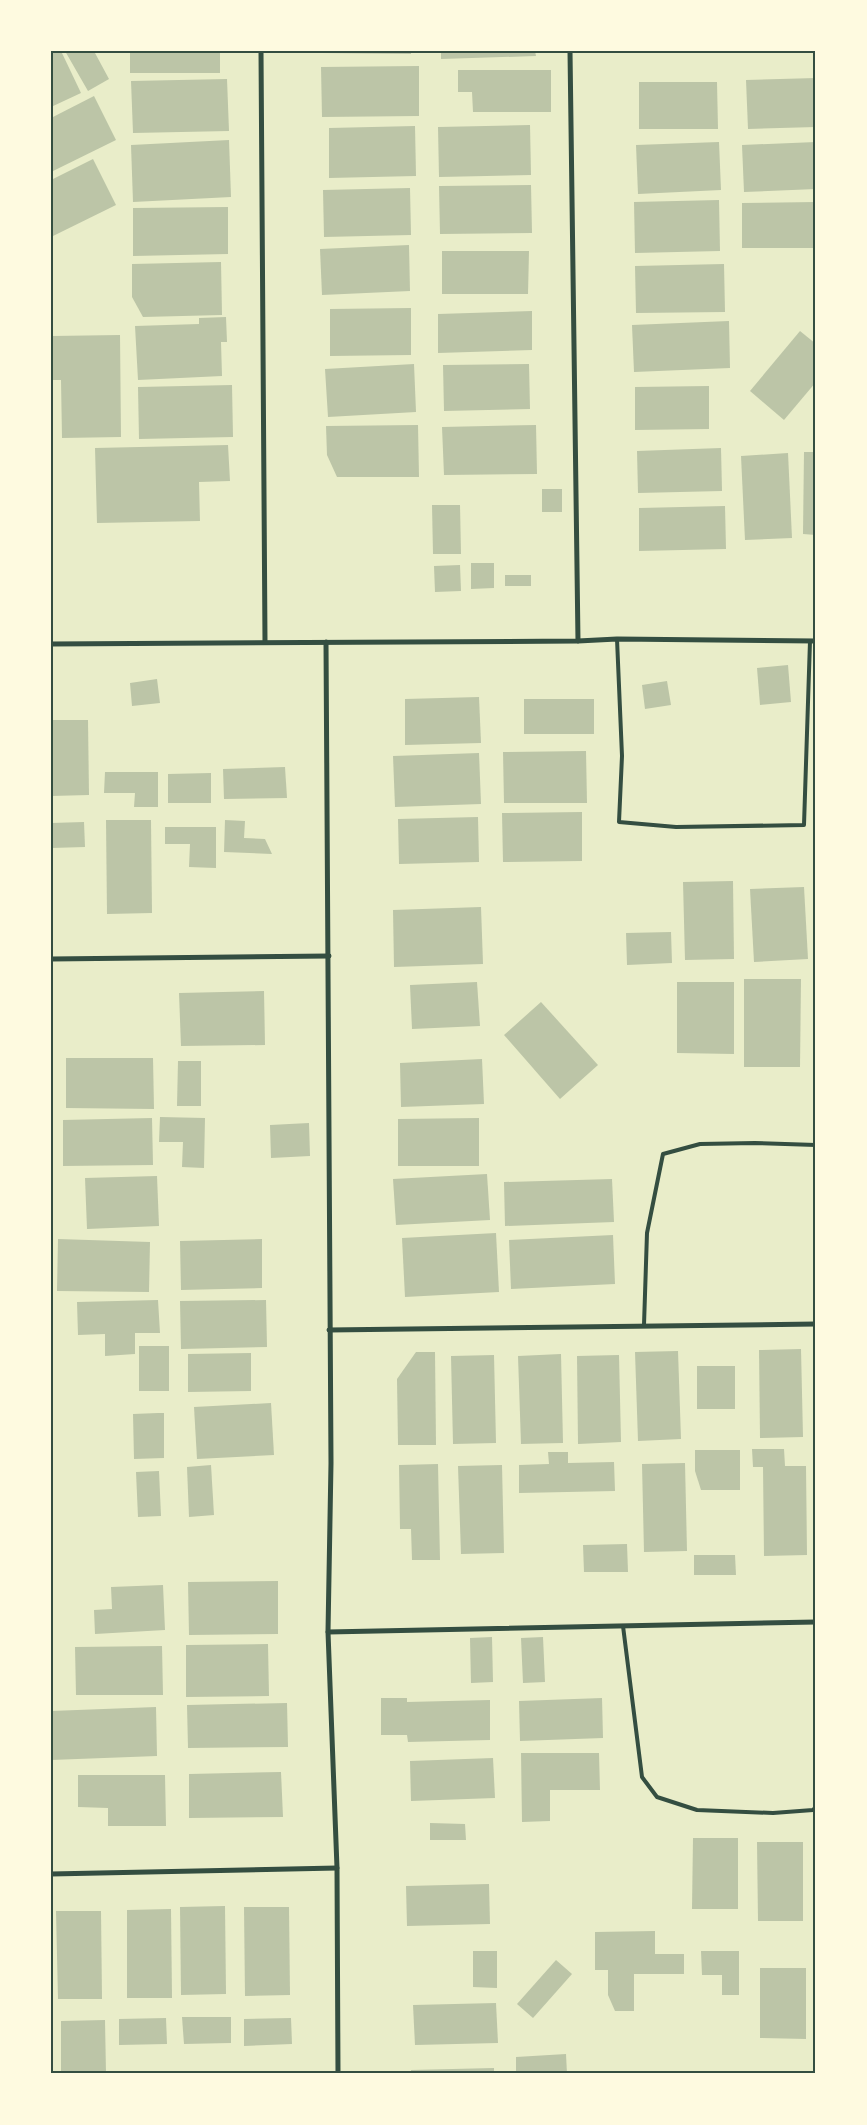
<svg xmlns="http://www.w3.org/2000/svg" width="867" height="2125" font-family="'PT Sans',sans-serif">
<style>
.building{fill:#bcc5a7}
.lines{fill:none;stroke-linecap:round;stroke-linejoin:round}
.service{stroke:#344e41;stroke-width:4}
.minor{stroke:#344e41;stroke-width:5}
.neatline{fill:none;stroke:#344e41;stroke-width:2}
</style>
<rect width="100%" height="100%" fill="#e9edc9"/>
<g class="building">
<polygon points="53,51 61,51 81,93 51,107 51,52"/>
<polygon points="65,51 98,51 95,53 109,79 88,91"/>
<rect x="130" y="51" width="90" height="22"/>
<polygon points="322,51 411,51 411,54 322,53"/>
<polygon points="441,51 535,51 536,56 441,59"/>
<polygon points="419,66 419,116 322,117 321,67"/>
<polygon points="458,70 551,70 551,112 473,112 472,92 458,92"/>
<polygon points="816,78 816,127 748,129 746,80"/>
<polygon points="227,79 229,131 133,133 131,81"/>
<polygon points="639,82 717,82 718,129 639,129"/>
<polygon points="94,96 116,140 51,172 51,118"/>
<polygon points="530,125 531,175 439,177 438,127"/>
<polygon points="415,126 416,176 329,178 329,128"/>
<polygon points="229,140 231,197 133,202 131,145"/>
<polygon points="719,142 721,190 638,194 636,145"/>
<polygon points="816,142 816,189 744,192 742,145"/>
<polygon points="93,159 116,205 53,236 51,233 51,180"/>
<polygon points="531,185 532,233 440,234 439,186"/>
<polygon points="410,188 411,235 324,237 323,190"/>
<polygon points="719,200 720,251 635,253 634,202"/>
<polygon points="816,202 816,248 742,248 742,203"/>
<polygon points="228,207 228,254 133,256 133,208"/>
<polygon points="409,245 410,291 322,295 320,249"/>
<polygon points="442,251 529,251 528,294 442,294"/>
<polygon points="221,262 222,315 143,317 132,297 132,264"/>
<polygon points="724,264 725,312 636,313 635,266"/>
<polygon points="411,308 411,355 330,356 330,309"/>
<polygon points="532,311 532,350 438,353 438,314"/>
<polygon points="226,317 227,342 221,342 222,376 138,380 135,326 199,324 199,318"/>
<polygon points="729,321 730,368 634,372 632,325"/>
<polygon points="800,331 816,344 816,382 784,420 750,391"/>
<polygon points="120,335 121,437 62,438 61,380 53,380 52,336"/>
<polygon points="414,364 416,412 328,417 325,369"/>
<polygon points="529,364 530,409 444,411 443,365"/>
<polygon points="232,385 233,437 139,439 138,387"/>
<polygon points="709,386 709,429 635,430 635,387"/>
<polygon points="418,425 419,477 337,477 327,455 326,426"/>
<polygon points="536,425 537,474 444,475 442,427"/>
<polygon points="228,445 230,481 199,482 200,521 97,523 95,448"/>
<polygon points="721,448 722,491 638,493 637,451"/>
<polygon points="804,452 816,452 816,535 803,534"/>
<polygon points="788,453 792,538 745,540 741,456"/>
<rect x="542" y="489" width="20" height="23"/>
<polygon points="432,505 460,505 461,554 433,554"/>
<polygon points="725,506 726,549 639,551 639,508"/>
<polygon points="471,563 494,563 494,588 471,589"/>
<polygon points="460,565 461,591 435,592 434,566"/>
<rect x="505" y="575" width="26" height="11"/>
<polygon points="788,665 791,702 760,705 757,668"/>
<polygon points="157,679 160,703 132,706 130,683"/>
<polygon points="667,681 671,705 645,709 642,685"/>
<polygon points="479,697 481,743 405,745 405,699"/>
<rect x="524" y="699" width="70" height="35"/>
<polygon points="51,720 88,720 89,795 51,796"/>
<polygon points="586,751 587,803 504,803 503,752"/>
<polygon points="479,753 481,804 395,807 393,756"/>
<polygon points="285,767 287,798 224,799 223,769"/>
<polygon points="105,772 158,772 158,807 134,807 135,793 104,793"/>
<polygon points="211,773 211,803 168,803 168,774"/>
<polygon points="582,812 582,861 503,862 502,813"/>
<polygon points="478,817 479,862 399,864 398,819"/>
<polygon points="106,820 151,820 152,913 107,914"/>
<polygon points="225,820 245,821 244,838 265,839 272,854 224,852"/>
<polygon points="84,822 85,847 51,848 51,823"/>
<polygon points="165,827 216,827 216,868 189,867 190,844 165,844"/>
<polygon points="733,881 734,959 685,960 683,882"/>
<polygon points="804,887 808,959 754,962 750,889"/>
<polygon points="481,907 483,964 394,967 393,910"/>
<polygon points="671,932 672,963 627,965 626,933"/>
<polygon points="744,979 801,979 800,1067 744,1067"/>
<polygon points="477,982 480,1026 412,1029 410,985"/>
<polygon points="677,982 734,982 734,1054 677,1053"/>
<polygon points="264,991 265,1045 181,1046 179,993"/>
<polygon points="541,1002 598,1065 560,1099 504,1035"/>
<polygon points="66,1058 153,1058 154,1109 66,1108"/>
<polygon points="482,1059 484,1104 401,1107 400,1063"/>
<polygon points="178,1061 201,1061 201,1106 177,1106"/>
<polygon points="160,1117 205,1118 204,1168 182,1167 183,1142 159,1142"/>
<polygon points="152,1118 153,1165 63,1166 63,1120"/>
<polygon points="479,1118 479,1166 398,1166 398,1119"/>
<polygon points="309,1123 310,1156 271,1158 270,1125"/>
<polygon points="487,1174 490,1220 396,1225 393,1179"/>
<polygon points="157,1176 159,1226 87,1229 85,1178"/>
<polygon points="612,1179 614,1222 505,1226 504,1182"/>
<polygon points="496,1233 499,1292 405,1297 402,1238"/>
<polygon points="613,1235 615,1284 511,1289 509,1240"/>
<polygon points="58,1239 150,1242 149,1292 57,1291"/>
<polygon points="262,1239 262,1288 181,1290 180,1241"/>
<polygon points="158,1300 160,1333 135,1333 135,1354 105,1356 105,1334 78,1335 77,1302"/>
<polygon points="266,1300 267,1347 181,1349 180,1301"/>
<rect x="139" y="1346" width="30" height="45"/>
<polygon points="801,1349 803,1437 760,1438 759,1350"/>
<polygon points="678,1351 681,1439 638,1441 635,1352"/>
<polygon points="416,1352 435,1352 436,1445 398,1445 397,1379"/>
<polygon points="251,1353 251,1391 188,1392 188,1354"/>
<polygon points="561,1354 563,1443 521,1444 518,1356"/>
<polygon points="494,1355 496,1443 453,1444 451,1356"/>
<polygon points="619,1355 621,1442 578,1444 577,1356"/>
<rect x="697" y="1366" width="38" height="43"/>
<polygon points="271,1403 274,1455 197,1459 194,1407"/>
<polygon points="158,1413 164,1413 164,1458 134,1459 133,1414"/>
<polygon points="752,1449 784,1449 785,1466 806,1466 807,1555 764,1556 763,1467 753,1467"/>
<polygon points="695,1450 740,1450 740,1490 701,1490 695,1471"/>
<polygon points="548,1452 568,1452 568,1463 614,1462 615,1491 519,1493 519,1465 549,1464"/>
<polygon points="685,1463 687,1551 644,1552 642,1464"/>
<polygon points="438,1464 440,1560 412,1560 411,1529 400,1529 399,1465"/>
<polygon points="211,1465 214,1515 189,1517 187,1467"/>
<polygon points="502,1465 504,1553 461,1554 458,1466"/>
<polygon points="159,1471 161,1516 138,1517 136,1472"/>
<polygon points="627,1544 628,1572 584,1572 583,1545"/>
<polygon points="694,1555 735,1555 736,1575 694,1575"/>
<polygon points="278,1581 278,1634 189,1635 188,1582"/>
<polygon points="163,1585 165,1630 95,1634 94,1610 112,1609 111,1587"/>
<polygon points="492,1637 493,1682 471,1683 470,1638"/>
<polygon points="543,1637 545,1682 523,1683 521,1638"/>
<polygon points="268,1644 269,1696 186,1697 186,1645"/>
<polygon points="162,1646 163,1695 76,1695 75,1647"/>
<polygon points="381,1698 407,1698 407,1702 490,1700 490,1740 408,1742 407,1735 381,1735"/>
<polygon points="602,1698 603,1738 520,1741 519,1701"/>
<polygon points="287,1703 288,1747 188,1748 187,1705"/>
<polygon points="156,1707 157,1756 51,1760 51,1711"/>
<polygon points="521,1753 599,1753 600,1790 550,1790 550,1821 522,1822"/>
<polygon points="493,1758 495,1798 411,1801 410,1761"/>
<polygon points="281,1772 283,1817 189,1818 189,1774"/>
<polygon points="78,1775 165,1775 166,1826 108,1826 108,1808 78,1807"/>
<polygon points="430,1823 465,1824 466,1840 430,1840"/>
<polygon points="693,1838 738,1838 738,1909 692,1909"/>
<polygon points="757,1842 803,1842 803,1921 758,1921"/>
<polygon points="489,1884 490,1924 407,1926 406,1886"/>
<polygon points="225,1906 226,1994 181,1995 180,1907"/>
<polygon points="244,1907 289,1907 290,1995 245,1996"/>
<polygon points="171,1909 172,1998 127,1998 127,1910"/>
<polygon points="56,1911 101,1911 102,1999 58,1999"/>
<polygon points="655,1931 655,1954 684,1954 684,1974 634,1974 634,2011 615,2011 608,1995 608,1970 595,1970 595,1932"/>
<polygon points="473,1951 497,1951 497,1988 473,1987"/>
<polygon points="701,1951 739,1951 739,1995 722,1995 722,1975 702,1975"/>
<polygon points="556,1960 572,1974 533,2018 517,2004"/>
<polygon points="760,1968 806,1968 806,2039 760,2038"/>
<polygon points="496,2003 498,2043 415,2045 413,2005"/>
<polygon points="182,2017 231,2017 231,2043 184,2044"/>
<polygon points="166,2018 167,2044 119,2045 119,2019"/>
<polygon points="291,2018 292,2044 244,2046 244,2019"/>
<polygon points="105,2020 106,2074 61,2074 61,2021"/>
<polygon points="566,2054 567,2074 516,2074 516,2057"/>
<polygon points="494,2068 494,2074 411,2074 411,2070"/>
</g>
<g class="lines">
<g class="service">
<polyline points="617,639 622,756 619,822 676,827 804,825 810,641"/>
<polyline points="644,1325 647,1233 663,1154 700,1144 755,1143 816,1145"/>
<polyline points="623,1626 642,1777 657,1797 697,1810 773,1813 813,1810 816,1807"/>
</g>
<g class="minor">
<polyline points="261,51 265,642"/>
<polyline points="570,51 578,641"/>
<polyline points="326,642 331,1463 328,1632 337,1868 338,2074"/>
<polyline points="51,644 578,641 617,639 816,641"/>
<polyline points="51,959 329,956"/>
<polyline points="329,1330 816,1324"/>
<polyline points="328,1632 816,1622"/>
<polyline points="51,1874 337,1868"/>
</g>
</g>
<rect width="867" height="2125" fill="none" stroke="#fefae0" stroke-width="105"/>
<rect x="52" y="52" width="762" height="2020" class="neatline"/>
</svg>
